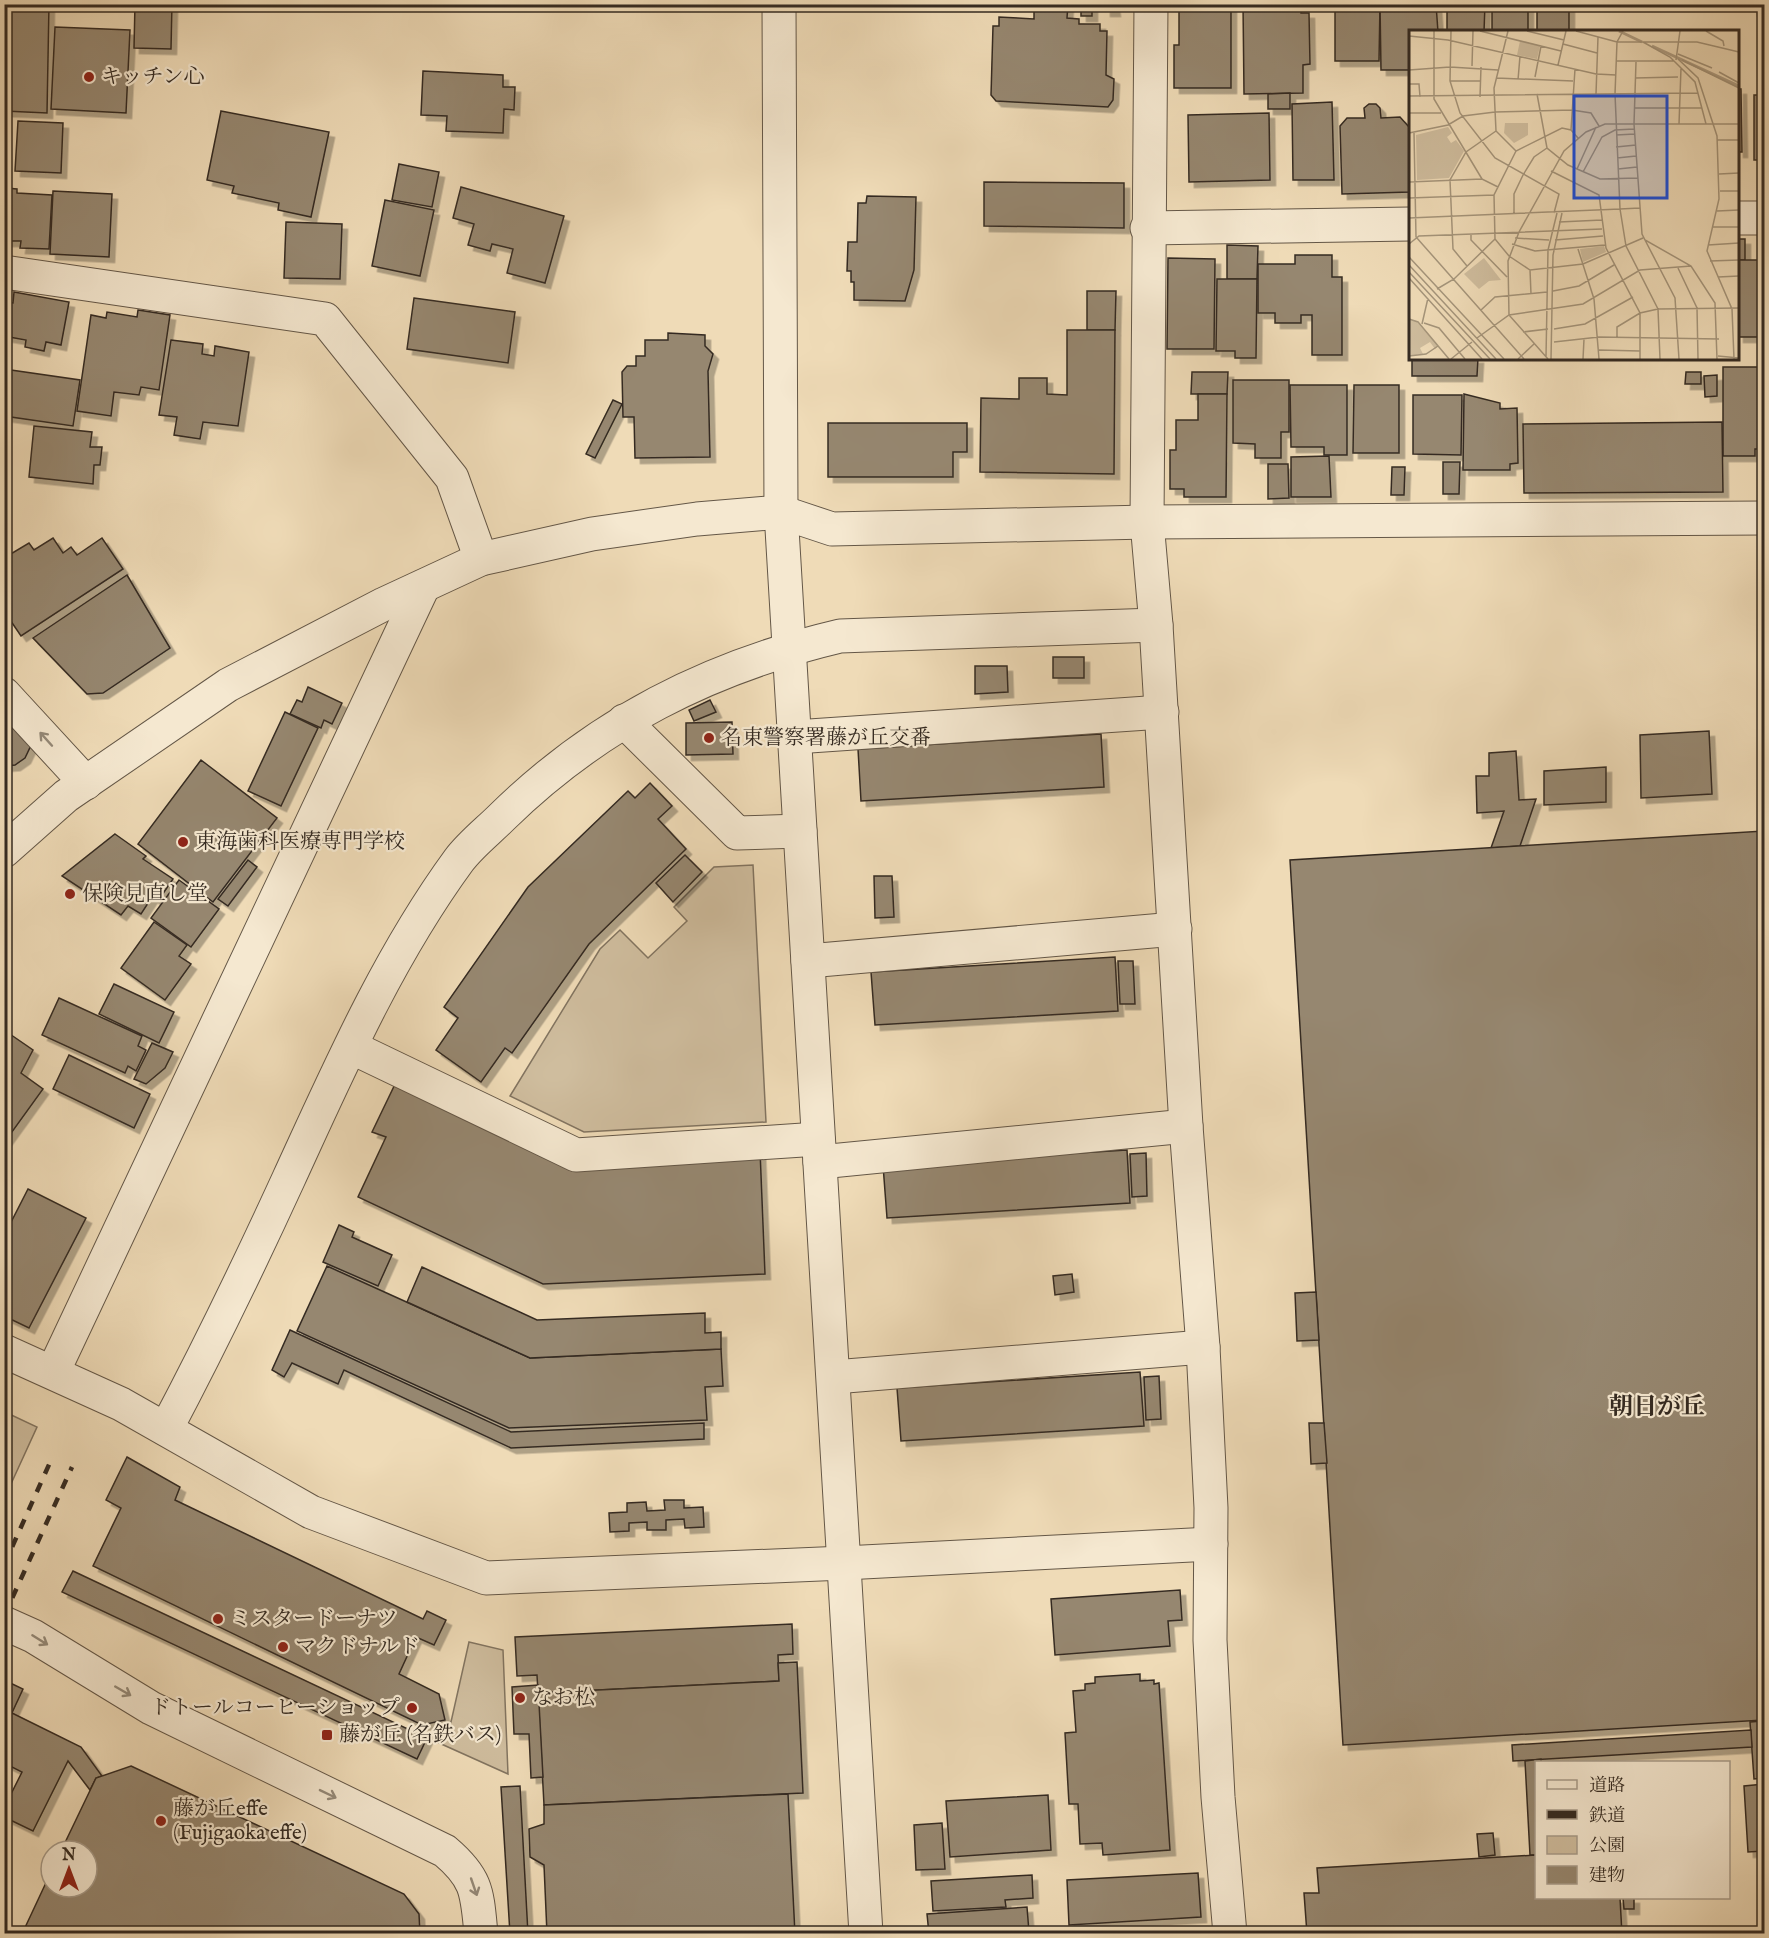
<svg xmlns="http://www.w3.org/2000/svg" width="1769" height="1938" font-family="'IM FELL English','Noto Serif JP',serif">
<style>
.green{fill:#cfbd9e;stroke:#827460;stroke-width:1.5}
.building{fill:#96876f;stroke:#352b22;stroke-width:1.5;filter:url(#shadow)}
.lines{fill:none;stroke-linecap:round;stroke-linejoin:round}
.minor-casing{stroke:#645747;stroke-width:35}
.minor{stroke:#f5e8d0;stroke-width:33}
.rail{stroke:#352b22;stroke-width:4.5;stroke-dasharray:10 10;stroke-linecap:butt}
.oneway{stroke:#958a79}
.poi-dot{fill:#8f2418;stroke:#f5e8d0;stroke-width:2}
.labels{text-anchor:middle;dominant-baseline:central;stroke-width:4.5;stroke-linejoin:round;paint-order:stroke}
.poi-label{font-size:21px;fill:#352b22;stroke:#f5e8d0;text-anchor:start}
.quarter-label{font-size:24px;font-weight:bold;fill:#352b22;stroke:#f5e8d0}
.inset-river{fill:none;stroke:#b09f84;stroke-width:3}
.inset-road{fill:none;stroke:#a5957b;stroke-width:1.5}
.view{fill:#1d4ed8;fill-opacity:0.15;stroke:#1d4ed8;stroke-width:3}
.inset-edge{fill:none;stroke:#352b22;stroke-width:3}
</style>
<defs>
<filter id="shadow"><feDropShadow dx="5.5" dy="5.5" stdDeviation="0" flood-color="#0004"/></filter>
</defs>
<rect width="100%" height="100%" fill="#efdbb7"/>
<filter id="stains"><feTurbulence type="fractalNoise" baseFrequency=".00333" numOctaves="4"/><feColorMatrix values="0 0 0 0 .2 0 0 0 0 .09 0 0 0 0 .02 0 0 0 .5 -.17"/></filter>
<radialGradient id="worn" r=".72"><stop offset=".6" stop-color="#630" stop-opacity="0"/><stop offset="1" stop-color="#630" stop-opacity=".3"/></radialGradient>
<g class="green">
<polygon points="753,865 766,1122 584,1132 510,1096 600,949 620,930 648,958 687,921 674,907 714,867"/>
<polygon points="5,1412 37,1427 5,1497"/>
<polygon points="469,1642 503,1650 508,1774 428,1738 451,1722"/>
</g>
<g class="building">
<polygon points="4,4 49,4 47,113 4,111"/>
<polygon points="135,4 172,4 171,49 134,48"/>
<polygon points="1034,4 1068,4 1067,18 1079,19 1079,24 1100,24 1100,31 1107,31 1106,75 1114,79 1113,100 1108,107 996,101 991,95 993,26 999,26 999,17 1034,19"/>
<rect x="1081" y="4" width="11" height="12"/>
<polygon points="1105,4 1114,4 1115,11 1105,11"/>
<polygon points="1179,4 1231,5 1231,88 1174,88 1174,45 1179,45"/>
<polygon points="1243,4 1301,4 1301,13 1309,13 1310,64 1303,65 1303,93 1244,94"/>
<polygon points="1335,4 1380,4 1379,61 1335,61"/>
<polygon points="1380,4 1436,4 1438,32 1410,32 1410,70 1381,70"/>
<polygon points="1447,4 1485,4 1484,32 1447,32"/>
<rect x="1492" y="4" width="36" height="28"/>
<rect x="1537" y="4" width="32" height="28"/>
<polygon points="1757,4 1764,4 1764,59 1760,59"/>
<polygon points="55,27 130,30 126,113 51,109"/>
<polygon points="423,71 503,75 503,87 515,87 514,110 504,109 503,133 446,131 447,116 421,115"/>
<polygon points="1738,89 1741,89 1742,152 1738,152"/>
<polygon points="1290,93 1290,109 1268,109 1268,94"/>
<rect x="1754" y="95" width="10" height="65"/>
<polygon points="1332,102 1334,180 1293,180 1292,104"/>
<polygon points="1369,104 1376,104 1380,108 1381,118 1400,117 1409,127 1410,192 1342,194 1340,126 1347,118 1365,118 1364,108"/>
<polygon points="221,111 329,132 311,217 278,210 279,203 232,193 234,186 207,180"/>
<polygon points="1269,113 1270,180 1189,182 1188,115"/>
<polygon points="18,121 63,123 61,173 15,171"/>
<polygon points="399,164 439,172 432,207 392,200"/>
<polygon points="984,182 1124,183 1124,228 984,226"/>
<polygon points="461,187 564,216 545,283 507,273 513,249 492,244 490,251 468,245 474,224 453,218"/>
<polygon points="6,188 17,189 17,193 52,195 49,249 20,248 21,241 4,241"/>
<polygon points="53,191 112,194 109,257 50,254"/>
<polygon points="867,196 916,197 914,270 905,301 854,300 854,282 851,282 851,271 847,271 848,242 857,242 858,203 866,203"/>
<polygon points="385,200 434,210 420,276 372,266"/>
<polygon points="286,222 342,224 340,279 284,278"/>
<rect x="1738" y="239" width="7" height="21"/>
<polygon points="1227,245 1258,246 1257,279 1227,279"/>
<polygon points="1295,255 1332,255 1332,277 1342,277 1342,355 1312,355 1312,315 1301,315 1301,323 1275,323 1275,313 1258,313 1258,264 1295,264"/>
<polygon points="1168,258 1215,259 1214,349 1167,349"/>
<rect x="1738" y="260" width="26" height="77"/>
<polygon points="1217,279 1257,279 1256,358 1235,358 1235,351 1216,351"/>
<polygon points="1087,291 1116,291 1115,330 1087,330"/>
<polygon points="14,292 69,302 61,345 46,342 44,351 25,347 26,340 4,336 4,302 13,303"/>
<polygon points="414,298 515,312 508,363 407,349"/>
<polygon points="138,310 170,315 159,390 141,387 139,395 114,392 111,416 77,411 91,315 106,318 107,312 137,317"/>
<polygon points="1067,330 1115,330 1114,474 980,472 981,398 1019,399 1019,378 1047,378 1047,394 1067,395"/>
<polygon points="668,333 705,335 705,346 713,354 708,371 710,457 635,458 634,417 623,417 622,372 627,366 636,366 636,356 645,356 645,340 668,340"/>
<polygon points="171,340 203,344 202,354 214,356 215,346 249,352 238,426 203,422 200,439 174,435 177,417 159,415"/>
<polygon points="1412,358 1478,358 1477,376 1412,376"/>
<polygon points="1723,367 1764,367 1764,449 1755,449 1755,456 1723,456"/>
<polygon points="4,369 80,380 73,426 4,416"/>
<polygon points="1192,372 1228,372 1227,394 1191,394"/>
<polygon points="1686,372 1701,372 1701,384 1685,384"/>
<polygon points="1717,375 1717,396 1705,397 1704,376"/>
<polygon points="1233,380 1289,380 1289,432 1281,432 1281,458 1255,458 1255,444 1233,443"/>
<polygon points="1290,385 1347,385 1347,455 1324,455 1324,447 1291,447"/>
<polygon points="1354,385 1399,385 1399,453 1353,453"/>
<polygon points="1198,394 1227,394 1226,497 1184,497 1184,489 1170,489 1170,450 1176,450 1176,420 1198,420"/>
<polygon points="1464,394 1500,403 1500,409 1517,408 1518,463 1510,464 1510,470 1463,470"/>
<polygon points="1413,395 1462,395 1461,455 1413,454"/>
<polygon points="613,400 622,404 595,458 586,454"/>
<polygon points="1722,422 1723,492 1524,493 1523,424"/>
<polygon points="828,423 967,423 967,452 953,452 953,477 828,477"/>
<polygon points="34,426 92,432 90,447 102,447 100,465 94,465 93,484 29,477"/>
<polygon points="1329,456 1331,497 1291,497 1291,457"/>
<polygon points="1443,462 1460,462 1459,494 1443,494"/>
<polygon points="1268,464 1288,464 1289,498 1268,499"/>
<polygon points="1392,467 1405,467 1404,495 1391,495"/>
<polygon points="53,538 63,553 71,547 77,555 102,538 123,569 21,636 4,611 4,558 29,543 34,550"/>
<polygon points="127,575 170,648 103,693 87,694 33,638"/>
<rect x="1053" y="657" width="31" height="21"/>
<polygon points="975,666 1007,666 1008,692 975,694"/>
<polygon points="308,687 342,703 332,724 324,720 321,728 290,714 297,700 302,702"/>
<polygon points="710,700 716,712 694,721 689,710"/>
<polygon points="4,703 34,739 25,758 15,765 4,766"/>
<polygon points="285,712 318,728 281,806 248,791"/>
<polygon points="732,722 733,754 686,755 686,723"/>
<polygon points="1709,731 1712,794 1641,798 1640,735"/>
<polygon points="1101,734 1104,787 861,801 858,749"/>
<polygon points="1516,751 1519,800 1536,799 1520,846 1491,848 1504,811 1477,813 1476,776 1489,776 1489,753"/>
<polygon points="201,760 277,818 213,902 138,844"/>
<polygon points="1606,767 1606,802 1544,805 1544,771"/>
<polygon points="650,783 672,806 658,819 686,849 589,944 512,1053 505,1048 481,1082 436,1050 458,1018 444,1007 528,887 628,791 635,798"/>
<polygon points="1764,831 1764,1741 1763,1720 1343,1745 1290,860"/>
<polygon points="115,834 146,856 143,859 173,879 158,901 152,897 141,914 128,906 121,915 62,876"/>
<polygon points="685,855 702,872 673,902 656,883"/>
<polygon points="248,860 257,867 228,906 218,899"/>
<polygon points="874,876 892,876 894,917 875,918"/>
<polygon points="179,880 219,909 191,947 151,918"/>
<polygon points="154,922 187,945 179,956 191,964 165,1000 121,968"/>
<polygon points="1115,957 1118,1011 875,1025 871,972"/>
<polygon points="1118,961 1133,961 1135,1004 1120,1004"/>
<polygon points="114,984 174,1012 159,1043 99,1014"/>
<polygon points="59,998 142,1036 138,1046 146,1050 136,1071 128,1066 125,1073 42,1035"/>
<polygon points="4,1030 33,1050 21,1073 43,1089 4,1143"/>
<polygon points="152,1043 173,1052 165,1068 146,1084 134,1079"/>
<polygon points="69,1055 150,1094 134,1128 53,1089"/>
<polygon points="398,1078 570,1158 760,1150 765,1274 543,1284 358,1197 386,1137 372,1132"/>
<polygon points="1127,1150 1130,1203 887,1218 883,1165"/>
<polygon points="1146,1153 1147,1196 1132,1197 1130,1154"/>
<polygon points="28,1189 86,1218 29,1328 4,1316 4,1236"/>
<polygon points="339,1225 354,1232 352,1237 392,1255 378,1286 323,1262"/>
<polygon points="327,1266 530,1358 721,1349 723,1386 705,1387 707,1420 509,1428 297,1331"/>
<polygon points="422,1267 537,1320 705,1313 705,1333 721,1332 721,1349 530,1358 407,1302"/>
<polygon points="1072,1274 1074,1292 1055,1295 1053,1276"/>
<polygon points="1316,1292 1319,1340 1297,1341 1295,1293"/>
<polygon points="290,1330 511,1432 704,1423 704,1439 511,1448 344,1370 338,1384 292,1363 284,1377 272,1370"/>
<polygon points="1140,1372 1144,1426 901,1441 897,1388"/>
<polygon points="1159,1376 1161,1419 1146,1420 1144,1377"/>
<polygon points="1309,1423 1324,1423 1327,1463 1311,1464"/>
<polygon points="127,1457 180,1487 175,1500 423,1619 427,1611 446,1620 434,1645 416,1637 399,1674 439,1694 445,1720 422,1725 93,1566 121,1508 106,1500"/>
<polygon points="664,1500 684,1500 684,1508 703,1507 704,1527 685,1528 684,1519 666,1520 666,1530 647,1530 647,1522 629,1523 629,1531 610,1532 609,1513 627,1512 627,1503 646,1502 647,1511 665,1510"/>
<polygon points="73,1571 427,1738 417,1759 62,1592"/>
<polygon points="1180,1590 1182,1620 1168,1621 1170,1646 1055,1655 1051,1599"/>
<polygon points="792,1624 793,1654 778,1655 779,1681 538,1693 537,1675 517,1676 515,1637"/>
<polygon points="797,1662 803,1793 544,1805 538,1693 779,1681 778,1663"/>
<polygon points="1140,1674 1140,1681 1154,1680 1154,1684 1159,1683 1170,1850 1103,1855 1102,1843 1080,1844 1078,1804 1069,1804 1065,1733 1076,1732 1073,1691 1085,1690 1085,1684 1095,1683 1095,1677"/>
<polygon points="4,1680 23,1689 4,1730"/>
<polygon points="538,1685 543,1777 531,1778 529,1734 514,1734 512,1687"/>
<polygon points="12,1713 81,1747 102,1776 96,1778 90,1790 68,1761 33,1831 4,1817 4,1808 22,1772 4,1763 4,1730"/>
<polygon points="1763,1721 1764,1778 1754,1779 1750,1722"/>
<polygon points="1751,1730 1752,1747 1513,1761 1512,1745"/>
<polygon points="1541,1759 1541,1762 1536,1762 1536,1855 1530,1855 1525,1761"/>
<polygon points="131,1766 404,1894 419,1914 420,1934 22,1934 51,1872 51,1887 87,1887 87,1851 61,1851 96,1778"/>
<polygon points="1764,1784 1764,1851 1748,1852 1744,1786"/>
<polygon points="520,1786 528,1934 510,1934 501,1787"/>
<polygon points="788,1794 795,1934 547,1934 544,1865 530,1857 529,1829 544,1824 544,1805"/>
<polygon points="1048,1795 1051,1850 950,1857 946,1801"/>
<polygon points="942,1823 945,1869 916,1870 914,1825"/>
<polygon points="1493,1833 1495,1855 1479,1857 1477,1834"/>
<polygon points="1536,1855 1536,1898 1620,1898 1622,1934 1307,1934 1304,1893 1319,1893 1317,1868"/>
<polygon points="1198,1873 1201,1917 1069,1925 1067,1880"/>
<polygon points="1032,1875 1033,1898 1005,1900 1006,1907 933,1911 931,1881"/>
<polygon points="1623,1898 1634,1898 1634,1909 1624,1909"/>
<polygon points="1027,1907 1029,1932 929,1934 927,1914"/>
</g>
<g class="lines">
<g class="minor-casing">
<g id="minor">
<polyline points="779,4 781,512 866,1934"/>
<polyline points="1151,4 1147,522 1156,625 1186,1126 1203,1347 1211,1508 1210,1640 1218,1797 1230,1934"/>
<polyline points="1738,218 1764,218"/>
<polyline points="1147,228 1410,224"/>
<polyline points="4,272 325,319 452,478 481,559"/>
<polyline points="4,694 86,783"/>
<polyline points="624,721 737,833 800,831"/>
<polyline points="795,737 1162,712"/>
<polyline points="4,851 66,796 228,685 384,604 481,559 592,534 697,519 781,512 832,529 1147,522 1764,518"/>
<polyline points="808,961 1175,929"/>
<polyline points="351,1047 576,1155 818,1139"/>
<polyline points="820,1162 1186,1126"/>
<polyline points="4,1351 121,1404 311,1512 486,1578 844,1563 1211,1544"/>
<polyline points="53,1372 422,589"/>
<polyline points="834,1377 1203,1347"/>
<path d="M 166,1429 C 210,1346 250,1263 289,1178 C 339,1069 388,957 459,860 C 471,844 488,831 502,817 C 598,723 709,667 840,636 L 1156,625"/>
<path d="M 4,1623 L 33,1636 L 151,1708 L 445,1851 C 478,1879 477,1893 481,1934"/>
</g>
</g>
<use href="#minor" class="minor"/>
<g class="rail">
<polyline points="4,1565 52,1458"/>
<polyline points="4,1616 72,1467"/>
</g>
</g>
<defs><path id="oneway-shaft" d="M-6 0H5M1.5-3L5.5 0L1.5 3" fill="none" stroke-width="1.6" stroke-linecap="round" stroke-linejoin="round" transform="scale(1.5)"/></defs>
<g class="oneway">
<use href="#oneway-shaft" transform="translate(46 739) rotate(-132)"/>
<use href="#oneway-shaft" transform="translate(40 1640) rotate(32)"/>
<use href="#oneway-shaft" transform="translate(123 1691) rotate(30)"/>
<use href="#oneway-shaft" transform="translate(328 1794) rotate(26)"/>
<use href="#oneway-shaft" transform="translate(474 1887) rotate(71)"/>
</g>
<g class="poi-dot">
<circle cx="89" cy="77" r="6"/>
<circle cx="709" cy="738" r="6"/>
<circle cx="183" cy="842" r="6"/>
<circle cx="70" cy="894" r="6"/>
<circle cx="218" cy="1619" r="6"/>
<circle cx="283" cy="1647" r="6"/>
<circle cx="520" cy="1698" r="6"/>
<circle cx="412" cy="1708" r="6"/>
<rect x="321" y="1729" width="12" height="12" rx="3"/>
<circle cx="161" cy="1821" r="6"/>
</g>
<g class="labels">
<g class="poi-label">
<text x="101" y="77">キッチン心</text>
<text x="721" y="738">名東警察署藤が丘交番</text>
<text x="195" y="842">東海歯科医療専門学校</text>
<text x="82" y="894">保険見直し堂</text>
<text x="230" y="1619">ミスタードーナツ</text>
<text x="295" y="1647">マクドナルド</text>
<text x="532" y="1698">なお松</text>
<text x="400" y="1708" text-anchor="end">ドトールコーヒーショップ</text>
<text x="339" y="1735">藤が丘 (名鉄バス)</text>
<text x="173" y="1809">藤が丘effe<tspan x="173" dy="24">(Fujigaoka effe)</tspan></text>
</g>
<g class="quarter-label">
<text x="1657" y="1407">朝日が丘</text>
</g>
</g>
<g transform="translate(1409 30)">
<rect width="330" height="330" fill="#efdbb7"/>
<path d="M 111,11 L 131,16 L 128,29 L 108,25 ZM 119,93 L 119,105 L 105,113 L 95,103 L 96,93 ZM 39,97 L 43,103 L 38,107 L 42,113 L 47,110 L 55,121 L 40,148 L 8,150 L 7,105 ZM 195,216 L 197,222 L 174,232 L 171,219 ZM 75,228 L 92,250 L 80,251 L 70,259 L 55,244 ZM 0,289 L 7,291 L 29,316 L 26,319 L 21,312 L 11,318 L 14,324 L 0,326 Z" fill="#cfbd9e"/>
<path class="inset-river" d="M 210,1 L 233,12M 243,16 L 330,56"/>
<path class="inset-road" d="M 25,1 L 25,69 L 73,149M 42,1 L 41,51 L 51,83 L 86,128 L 150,164 L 145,183M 71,1 L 152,21M 99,1 L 85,58 L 87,101 L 107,121M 118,1 L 155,10M 167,1 L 208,12 L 288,12 L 330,22M 214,1 L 208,12 L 206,64 L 211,179 L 231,178M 297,1 L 314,11 L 315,16M 0,6 L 39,10 L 187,44 L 207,45M 234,12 L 261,27 L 286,52 L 297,94M 154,14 L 188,23M 269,24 L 303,38M 269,29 L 289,48 L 308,106 L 310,169 L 298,221 L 323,279 L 325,329M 267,30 L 271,1M 273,30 L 330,58M 207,31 L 265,31M 227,32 L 225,94 L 233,204 L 236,210 L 282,236 L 306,273 L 308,329M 149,35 L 157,1M 63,36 L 64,1M 41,37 L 89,40M 0,40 L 41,37M 310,42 L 330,53M 126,47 L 132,16M 87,48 L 164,51M 226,48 L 269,47M 109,50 L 111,26M 41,51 L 71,51M 0,54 L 10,54 L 11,67M 128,64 L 138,118 L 159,135 L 191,149 L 229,148M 187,64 L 189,7M 0,66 L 289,63M 71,67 L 72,37M 225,78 L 293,78M 0,83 L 32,83M 270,94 L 272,38M 162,100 L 166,39M 0,103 L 39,95 L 54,86 L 86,82 L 163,80 L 182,83 L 190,96M 5,103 L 7,207 L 115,329M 207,105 L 226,104M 169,108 L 162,100 L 153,98 L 107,121 L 85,165 L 86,209 L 100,226 L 121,240 L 174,234 L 234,208M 308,110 L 330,110M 207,117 L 227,115M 208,128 L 227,126M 168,139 L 187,97M 209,139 L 228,137M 142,141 L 190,165 L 197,218 L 231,283 L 231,329M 174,142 L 193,107 L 206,100 L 225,99M 310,144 L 330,143M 0,152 L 73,149 L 89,157M 311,161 L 330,161M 0,168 L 85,165M 308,181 L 330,180M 105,184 L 105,164 L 114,145 L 125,127 L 138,118M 0,188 L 211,179 L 217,216 L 249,279 L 330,278M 150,192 L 193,190M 304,197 L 330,197M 62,204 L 62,210 L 98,247M 106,208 L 140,210M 146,210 L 194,206M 236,210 L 266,268 L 270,329M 0,214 L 10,206 L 193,199M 103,214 L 126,221 L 196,215M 299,215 L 330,213M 169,219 L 185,269 L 190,329M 0,227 L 95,329M 301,231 L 330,230M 0,235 L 87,329M 58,236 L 44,219 L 41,150 L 57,122 L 87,101M 269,238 L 288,278 L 289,329M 121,240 L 122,264M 0,242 L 81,329M 309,247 L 330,246M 0,248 L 73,329M 28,259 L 45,249 L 86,209M 144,261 L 170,256 L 205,235M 72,280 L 86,267 L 138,262M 0,289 L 9,292 L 40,329M 15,293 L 30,298 L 56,329M 13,294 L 19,268M 145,299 L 176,294 L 224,267M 114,302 L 139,299M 208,307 L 208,297 L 231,283 L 249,279 L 251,329M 68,308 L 100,285 L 174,274 L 231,240 L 282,236M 145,312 L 190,307 L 310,309M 190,320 L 231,321M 0,326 L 17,324 L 29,316M 309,326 L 330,328M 137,327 L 139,220 L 148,183M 42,329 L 63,312M 109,329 L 125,314M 139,329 L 100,285 L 99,231 L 110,202 L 155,121 L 177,102 L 196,94 L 330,94M 142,329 L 144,225 L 153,183M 174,329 L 175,309"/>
<path class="view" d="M 165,66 L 258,66 L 258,168 L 165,168 Z"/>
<rect width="330" height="330" class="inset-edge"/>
</g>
<rect width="1769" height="1938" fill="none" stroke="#efdbb7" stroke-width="24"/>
<rect x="6" y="6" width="1757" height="1926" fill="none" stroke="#352b22" stroke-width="3"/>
<rect x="12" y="12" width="1745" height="1914" fill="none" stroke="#352b22" stroke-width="1.5"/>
<rect x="1535" y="1761" width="195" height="138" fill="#f5e8d0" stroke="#a89c8a" stroke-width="1.5"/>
<rect x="1547" y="1780" width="30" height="9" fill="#f5e8d0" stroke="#a89c8a" stroke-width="1.5"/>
<text x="1589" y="1791" font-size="18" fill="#352b22">道路</text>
<rect x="1547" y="1810" width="30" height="9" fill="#352b22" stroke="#a89c8a" stroke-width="1.5"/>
<text x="1589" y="1821" font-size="18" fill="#352b22">鉄道</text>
<rect x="1547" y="1836" width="30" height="18" fill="#cfbd9e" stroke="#a89c8a" stroke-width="1.5"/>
<text x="1589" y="1851" font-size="18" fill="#352b22">公園</text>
<rect x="1547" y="1866" width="30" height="18" fill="#96876f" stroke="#a89c8a" stroke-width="1.5"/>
<text x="1589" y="1881" font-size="18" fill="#352b22">建物</text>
<g transform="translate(69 1869)"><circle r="28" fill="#f5e8d0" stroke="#a89c8a" stroke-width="1.5"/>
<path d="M0-4.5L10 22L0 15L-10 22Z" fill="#8f2418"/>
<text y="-9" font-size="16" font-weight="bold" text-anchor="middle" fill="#352b22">N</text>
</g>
<rect width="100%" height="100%" filter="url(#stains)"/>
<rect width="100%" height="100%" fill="url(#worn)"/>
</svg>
